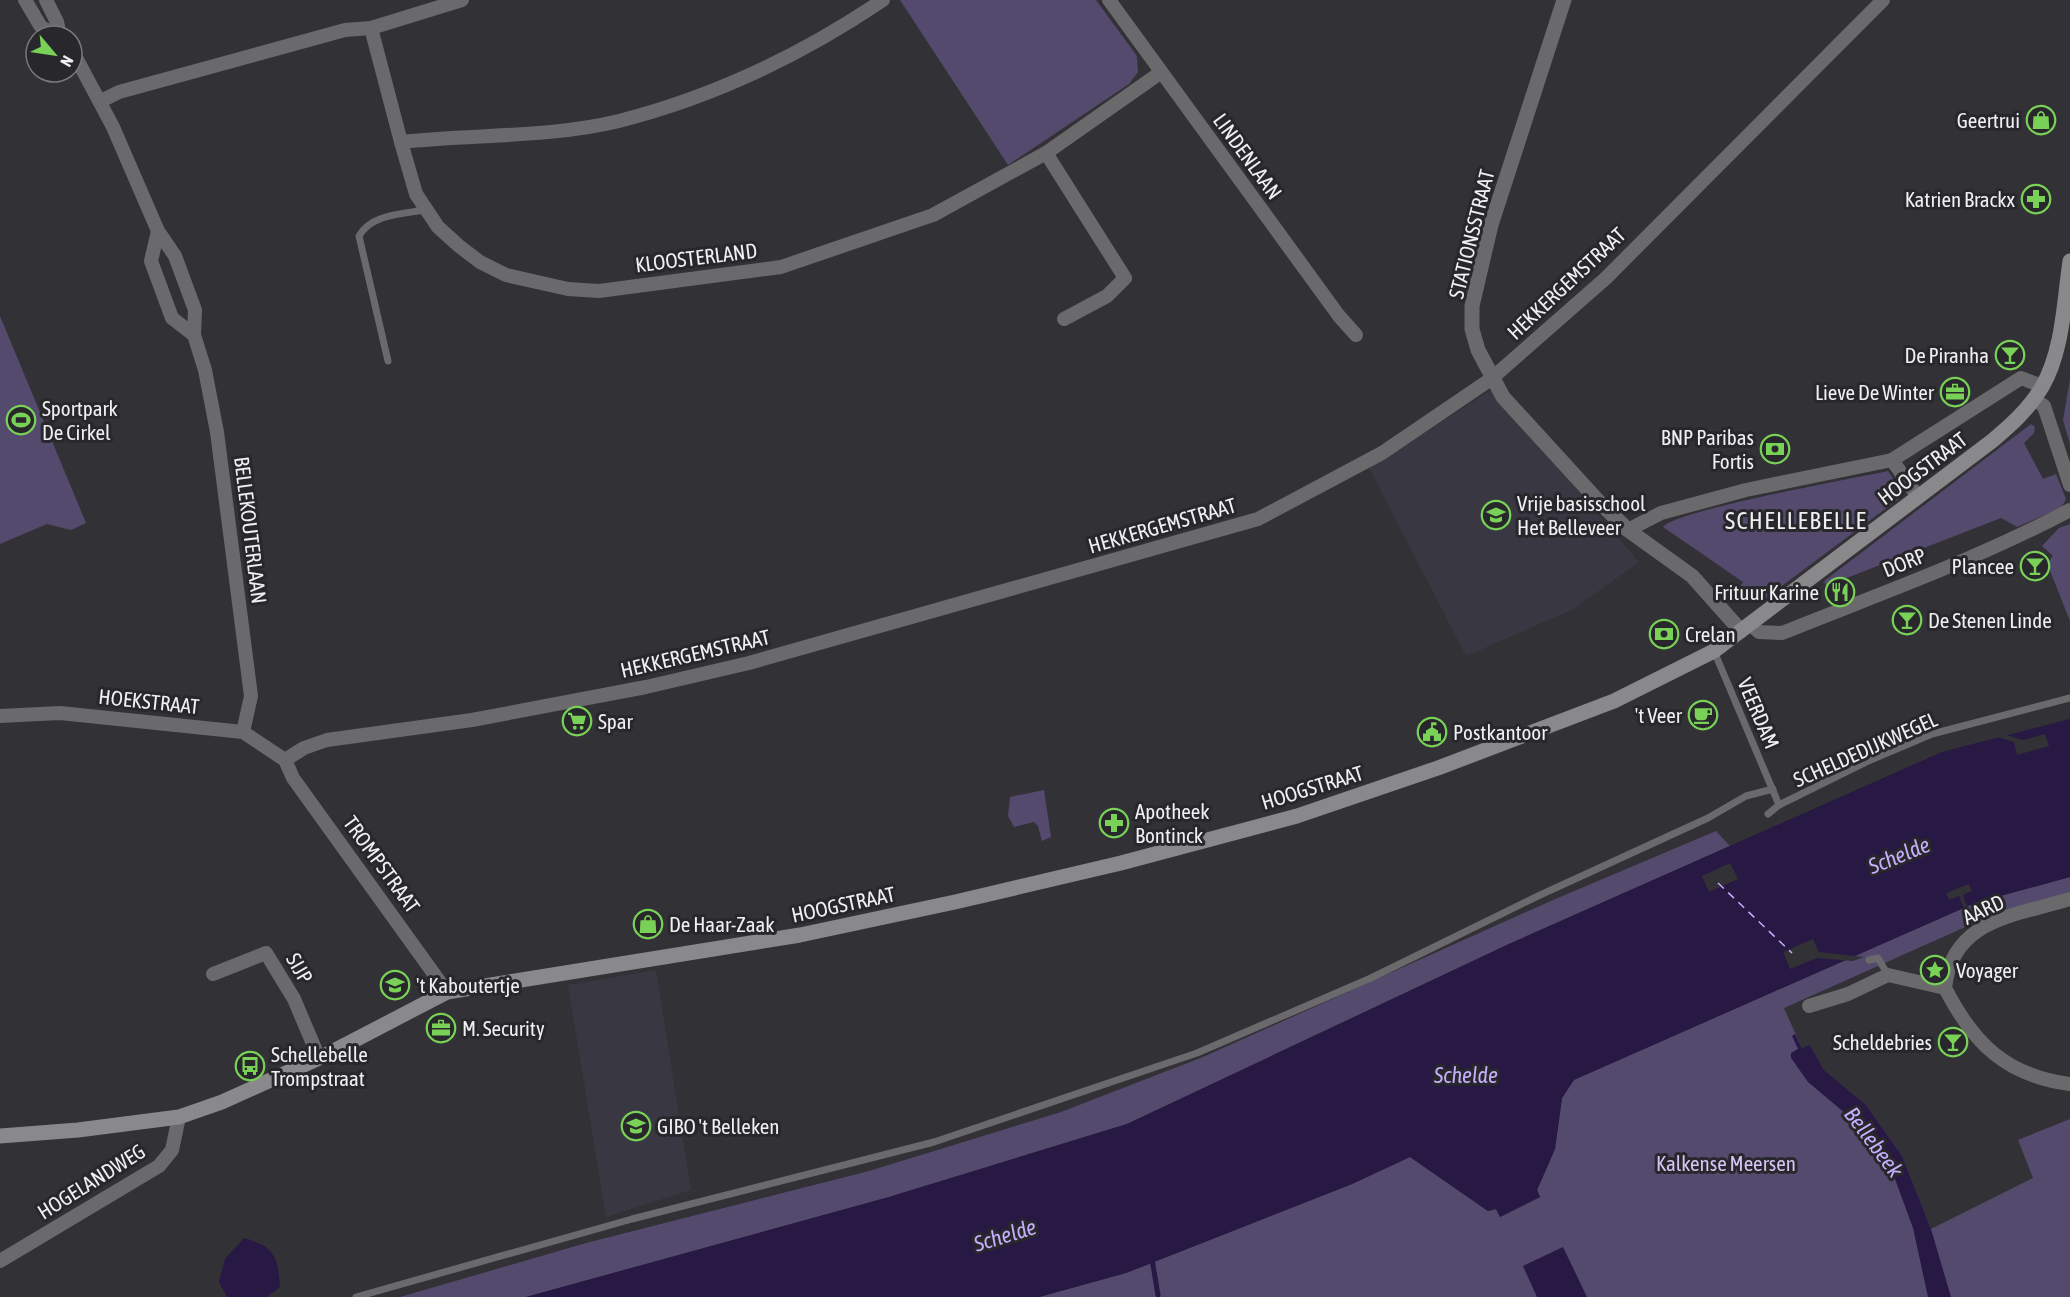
<svg xmlns="http://www.w3.org/2000/svg" width="2070" height="1297" font-family="'Asap Condensed',sans-serif">
<style>
.built{fill:#393741}
.green{fill:#544a6e}
.water{fill:#281844}
.pier{fill:#323135}
.lines{fill:none;stroke-linecap:round;stroke-linejoin:round}
.stream{stroke:#281844;stroke-width:5}
.ferry{stroke:#c6affe;stroke-width:1.5;stroke-dasharray:8 6;stroke-linecap:butt}
.service{stroke:#6a696b;stroke-width:7}
.minor{stroke:#6a696b;stroke-width:14}
.tertiary{stroke:#6a696b;stroke-width:15}
.secondary{stroke:#89888b;stroke-width:15}
.labels{text-anchor:middle;dominant-baseline:central;stroke-width:6;stroke-linejoin:round;paint-order:stroke}
.poi-label{font-size:21px;fill:#f0eff2;stroke:#28272b;text-anchor:start}
.street-label{font-size:21px;fill:#f0eff2;stroke:#28272b}
.park-label{font-size:21px;fill:#d3c6f6;stroke:#28272b}
.water-label{font-size:22px;font-style:italic;fill:#c6affe;stroke:#28272b}
.quarter-label{font-size:24px;letter-spacing:1.5px;fill:#f0eff2;stroke:#28272b}
</style>
<rect width="100%" height="100%" fill="#323135"/>
<g class="built">
<polygon points="1491,390 1639,562 1574,609 1466,656 1369,468"/>
<polygon points="656,970 691,1190 606,1217 568,985"/>
</g>
<g class="green">
<polygon points="900,0 1096,0 1137,56 1138,72 1129,84 1008,165"/>
<polygon points="0,316 86,523 71,530 47,524 0,544"/>
<polygon points="2070,379 2070,444 2063,420"/>
<polygon points="2031,424 2035,427 2034,433 2024,443 2043,479 2056,474 2066,499 2061,508 2017,527 2001,518 1826,586 1824,581"/>
<path d="M 1888,471 L 1904,495 L 1763,600 C 1752,603 1746,601 1736,594 L 1743,582 L 1663,527 C 1676,510 1856,478 1888,471 Z"/>
<polygon points="2070,524 2070,621 2047,563 2053,556 2042,546 2059,528"/>
<polygon points="1044,790 1051,837 1042,841 1038,826 1034,822 1014,827 1008,816 1010,797"/>
<polygon points="1716,831 1730,846 1509,944 1127,1124 889,1197 526,1297 400,1297 586,1243 869,1171 1061,1112 1203,1057 1553,900"/>
<polygon points="2070,877 2070,892 1972,924 1784,1008 1802,1048 1810,1045 1824,1070 1866,1105 1902,1156 1931,1229 2033,1178 2018,1140 2070,1119 2070,1297 1039,1297 1126,1273 1352,1184 1410,1157 1488,1211 1496,1209 1500,1217 1540,1197 1537,1190 1555,1149 1562,1098 1573,1080 1975,903"/>
</g>
<g class="water">
<polygon points="2070,719 2070,877 1975,903 1574,1080 1562,1098 1555,1149 1537,1190 1540,1197 1500,1217 1496,1209 1488,1211 1410,1157 1352,1184 1126,1273 1039,1297 526,1297 889,1197 1127,1124 1509,944 1942,752"/>
<polygon points="1795,1034 1802,1048 1810,1045 1824,1070 1866,1105 1902,1156 1931,1229 1951,1297 1928,1297 1913,1228 1892,1171 1852,1119 1808,1082 1791,1058 1791,1053 1798,1049 1792,1036"/>
<path d="M 244,1238 C 275,1247 277,1255 280,1287 L 267,1297 L 227,1297 L 219,1282 L 225,1259 Z"/>
<polygon points="1563,1247 1587,1297 1537,1297 1523,1266"/>
</g>
<g class="pier">
<polygon points="2002,734 2023,740 2045,734 2049,746 2017,755 2014,742 1993,736"/>
<polygon points="1730,863 1738,879 1709,892 1702,876"/>
<polygon points="1969,884 1972,891 1963,895 1968,910 1965,911 1959,896 1949,900 1946,893"/>
<polygon points="1813,939 1819,952 1864,957 1853,961 1817,958 1790,969 1783,952"/>
</g>
<g class="lines">
<polyline class="stream" points="1152,1259 1158,1295"/>
<polyline class="ferry" points="1718,883 1792,953"/>
<g class="service">
<path d="M 388,361 L 359,236 C 371,214 403,214 425,210"/>
<polyline points="1714,651 1779,805"/>
<polyline points="1768,814 1779,805 1866,762 1932,734 2070,698"/>
<polyline points="1869,960 1878,958 1888,975"/>
<polyline points="356,1297 632,1219 934,1142 1197,1053 1371,978 1538,896 1708,818 1746,796 1773,789"/>
</g>
<g class="minor">
<polyline points="25,0 41,27 60,36"/>
<polyline points="46,0 57,22 60,36"/>
<path d="M 883,0 C 803,54 714,97 619,121 C 549,138 473,134 401,142 L 416,194 L 438,227 L 459,246 L 480,262 L 506,275 L 568,289 L 599,291 L 781,267 L 933,215 L 1046,153 L 1160,73"/>
<polyline points="1109,0 1339,316 1356,335"/>
<polyline points="371,28 401,142"/>
<polyline points="72,50 113,127 158,231 175,256 195,310 194,335 205,370 217,432 251,696 243,732"/>
<polyline points="101,101 119,92 345,30 371,28 462,0"/>
<polyline points="1046,153 1125,278 1107,296 1064,319"/>
<polyline points="158,231 151,261 172,318 194,335"/>
<polyline points="2034,399 2044,406 2070,485"/>
<polyline points="1892,460 1918,497"/>
<polyline points="1628,530 1661,513 1746,490 1892,460 2021,378 2042,386"/>
<path d="M 1751,625 L 1759,632 L 1782,633 C 1879,594 1978,559 2070,510"/>
<polyline points="0,716 60,713 243,732 285,760"/>
<polyline points="285,760 304,748 327,740 472,720 646,687 749,663 1258,519 1382,453 1491,379 1606,278 1883,0"/>
<polyline points="285,760 293,778 447,992"/>
<path d="M 2070,899 C 2015,916 1952,919 1945,988 C 1973,1043 2006,1076 2070,1084"/>
<polyline points="213,974 266,953 294,999 319,1058"/>
<polyline points="1809,1006 1848,994 1888,975 1945,988"/>
<polyline points="0,1261 159,1166 172,1150 179,1117"/>
</g>
<polyline class="tertiary" points="1564,0 1491,225 1472,306 1472,329 1478,350 1503,397 1599,502 1628,530 1692,576 1741,631"/>
<path class="secondary" d="M 0,1136 L 78,1130 L 179,1117 L 222,1102 L 326,1055 L 447,992 L 800,935 L 955,902 L 1121,863 L 1297,816 L 1438,768 L 1614,701 L 1714,651 L 1992,441 C 2011,425 2029,409 2042,387 C 2063,351 2064,302 2070,261"/>
</g>
<defs>
<g id="shop-ring" transform="scale(1.5)"><circle r="9.5" fill="#28272b" stroke="#79d157" stroke-width="1.5"/><path d="M-5-2.5h2.3a2.7 3.5 0 0 1 5.4 0H5L5.5 6h-11ZM-1.5-2.5h3a1.5 2.3 0 0 0-3 0Z" fill="#79d157"/></g>
<g id="pharmacy-ring" transform="scale(1.5)"><circle r="9.5" fill="#28272b" stroke="#79d157" stroke-width="1.5"/><path d="M-2-6h4v4h4v4h-4v4h-4v-4h-4v-4h4Z" fill="#79d157"/></g>
<g id="bar-ring" transform="scale(1.5)"><circle r="9.5" fill="#28272b" stroke="#79d157" stroke-width="1.5"/><path d="M-6-5H6L.8 .8V4.5H3.5V6h-7V4.5H-.8V.8Z" fill="#79d157"/></g>
<g id="office-ring" transform="scale(1.5)"><circle r="9.5" fill="#28272b" stroke="#79d157" stroke-width="1.5"/><path d="M-6-3h4V-5.5h4V-3h4V5H-6ZM-1-4.5V-3h2v-1.5ZM-6 0V1H6V0Z" fill="#79d157"/></g>
<g id="stadium-ring" transform="scale(1.5)"><circle r="9.5" fill="#28272b" stroke="#79d157" stroke-width="1.5"/><path d="M0-5a6.5 5 0 1 0 0 10a6.5 5 0 1 0 0-10ZM-3.5-1.8h7v3.6h-7Z" fill="#79d157"/></g>
<g id="bank-ring" transform="scale(1.5)"><circle r="9.5" fill="#28272b" stroke="#79d157" stroke-width="1.5"/><path d="M-6-4H6V4H-6ZM0-2.3a2.3 2.3 0 1 0 0 4.6a2.3 2.3 0 1 0 0-4.6Z" fill="#79d157"/></g>
<g id="school-ring" transform="scale(1.5)"><circle r="9.5" fill="#28272b" stroke="#79d157" stroke-width="1.5"/><path d="M0-5L7-2L0 1L-7-2ZM-4 1L0 2.5L4 1V4Q0 6-4 4Z" fill="#79d157"/></g>
<g id="restaurant-ring" transform="scale(1.5)"><circle r="9.5" fill="#28272b" stroke="#79d157" stroke-width="1.5"/><path d="M-5-6h1v4h1v-4h1v4h1v-4h1v5L-1.5 .5V6h-2V.5L-5-1ZM5-6V6H3V1.5H1.5Q1.5-4 5-6Z" fill="#79d157"/></g>
<g id="cafe-ring" transform="scale(1.5)"><circle r="9.5" fill="#28272b" stroke="#79d157" stroke-width="1.5"/><path d="M-5.5-4.5H6V0H3Q3 3.5 0 3.5H-2.5Q-5.5 3.5-5.5 0ZM3-3.2v2h1.7v-2ZM-6 4.5H4V6H-6Z" fill="#79d157"/></g>
<g id="supermarket-ring" transform="scale(1.5)"><circle r="9.5" fill="#28272b" stroke="#79d157" stroke-width="1.5"/><path d="M-6-5.5h2.5l.6 2H6L4.5 2H-2.5L-4.4-4H-6ZM-1.5 3.2a1.3 1.3 0 1 0 .1 0ZM3 3.2a1.3 1.3 0 1 0 .1 0Z" fill="#79d157"/></g>
<g id="civic-ring" transform="scale(1.5)"><circle r="9.5" fill="#28272b" stroke="#79d157" stroke-width="1.5"/><path d="M-.6-6.5H3V-4.5H.6V-3L4-1V1h2V6H-6V1h2V-1L-.6-3ZM-1.2 2.5V6h2.4V2.5Z" fill="#79d157"/></g>
<g id="sight-ring" transform="scale(1.5)"><circle r="9.5" fill="#28272b" stroke="#79d157" stroke-width="1.5"/><path d="M0-6L1.8-2.2L6-1.7L2.9 1.2L3.7 5.4L0 3.3L-3.7 5.4L-2.9 1.2L-6-1.7L-1.8-2.2Z" fill="#79d157"/></g>
<g id="bus-ring" transform="scale(1.5)"><circle r="9.5" fill="#28272b" stroke="#79d157" stroke-width="1.5"/><path d="M-5-6H5V4H4V6H2V4H-2V6H-4V4H-5ZM-3.5-4V0h7V-4ZM-3.5 1.2v1.5H-2V1.2ZM2 1.2v1.5H3.5V1.2Z" fill="#79d157"/></g>
</defs>
<g fill-rule="evenodd">
<use href="#shop-ring" x="2041" y="120"/>
<use href="#pharmacy-ring" x="2036" y="199"/>
<use href="#bar-ring" x="2010" y="355"/>
<use href="#office-ring" x="1955" y="392"/>
<use href="#stadium-ring" x="21" y="420"/>
<use href="#bank-ring" x="1775" y="449"/>
<use href="#school-ring" x="1496" y="515"/>
<use href="#bar-ring" x="2035" y="566"/>
<use href="#restaurant-ring" x="1840" y="592"/>
<use href="#bar-ring" x="1907" y="620"/>
<use href="#bank-ring" x="1664" y="634"/>
<use href="#cafe-ring" x="1703" y="715"/>
<use href="#supermarket-ring" x="577" y="721"/>
<use href="#civic-ring" x="1432" y="732"/>
<use href="#pharmacy-ring" x="1114" y="823"/>
<use href="#shop-ring" x="648" y="924"/>
<use href="#sight-ring" x="1935" y="970"/>
<use href="#school-ring" x="395" y="985"/>
<use href="#office-ring" x="441" y="1028"/>
<use href="#bar-ring" x="1953" y="1042"/>
<use href="#bus-ring" x="250" y="1066"/>
<use href="#school-ring" x="636" y="1126"/>
</g>
<g class="labels">
<g class="poi-label">
<text x="2020" y="120" text-anchor="end">Geertrui</text>
<text x="2015" y="199" text-anchor="end">Katrien Brackx</text>
<text x="1989" y="355" text-anchor="end">De Piranha</text>
<text x="1934" y="392" text-anchor="end">Lieve De Winter</text>
<text x="42" y="408">Sportpark<tspan x="42" dy="24">De Cirkel</tspan></text>
<text x="1754" y="437" text-anchor="end">BNP Paribas<tspan x="1754" dy="24">Fortis</tspan></text>
<text x="1517" y="503">Vrije basisschool<tspan x="1517" dy="24">Het Belleveer</tspan></text>
<text x="2014" y="566" text-anchor="end">Plancee</text>
<text x="1819" y="592" text-anchor="end">Frituur Karine</text>
<text x="1928" y="620">De Stenen Linde</text>
<text x="1685" y="634">Crelan</text>
<text x="1682" y="715" text-anchor="end">'t Veer</text>
<text x="598" y="721">Spar</text>
<text x="1453" y="732">Postkantoor</text>
<text x="1135" y="811">Apotheek<tspan x="1135" dy="24">Bontinck</tspan></text>
<text x="669" y="924">De Haar-Zaak</text>
<text x="1956" y="970">Voyager</text>
<text x="416" y="985">'t Kaboutertje</text>
<text x="462" y="1028">M. Security</text>
<text x="1932" y="1042" text-anchor="end">Scheldebries</text>
<text x="271" y="1054">Schellebelle<tspan x="271" dy="24">Trompstraat</tspan></text>
<text x="657" y="1126">GIBO 't Belleken</text>
</g>
<g class="street-label">
<text transform="translate(1248 156) rotate(54)">LINDENLAAN</text>
<text transform="translate(1471 234) rotate(-76)">STATIONSSTRAAT</text>
<text transform="translate(696 257) rotate(-7)">KLOOSTERLAND</text>
<text transform="translate(1566 283) rotate(-43)">HEKKERGEMSTRAAT</text>
<text transform="translate(1922 468) rotate(-37)">HOOGSTRAAT</text>
<text transform="translate(1162 525) rotate(-16)">HEKKERGEMSTRAAT</text>
<text transform="translate(251 530) rotate(83)">BELLEKOUTERLAAN</text>
<text transform="translate(1904 562) rotate(-22)">DORP</text>
<text transform="translate(695 653) rotate(-13)">HEKKERGEMSTRAAT</text>
<text transform="translate(149 701) rotate(6)">HOEKSTRAAT</text>
<text transform="translate(1759 713) rotate(67)">VEERDAM</text>
<text transform="translate(1865 749) rotate(-24)">SCHELDEDIJKWEGEL</text>
<text transform="translate(1312 787) rotate(-17)">HOOGSTRAAT</text>
<text transform="translate(382 864) rotate(54)">TROMPSTRAAT</text>
<text transform="translate(843 904) rotate(-12)">HOOGSTRAAT</text>
<text transform="translate(1983 909) rotate(-25)">AARD</text>
<text transform="translate(300 968) rotate(60)">SIJP</text>
<text transform="translate(91 1181) rotate(-32)">HOGELANDWEG</text>
</g>
<g class="park-label">
<text x="1726" y="1163">Kalkense Meersen</text>
</g>
<g class="water-label">
<text transform="translate(1899 855) rotate(-22)">Schelde</text>
<text x="1466" y="1075">Schelde</text>
<text transform="translate(1874 1142) rotate(53)">Bellebeek</text>
<text transform="translate(1005 1235) rotate(-17)">Schelde</text>
</g>
<g class="quarter-label">
<text x="1796" y="520">SCHELLEBELLE</text>
</g>
</g>
<g transform="translate(54 54) rotate(119)"><circle r="28" fill="#28272b" stroke="#78777b" stroke-width="1.5"/>
<path d="M0-4.5L10 22L0 15L-10 22Z" fill="#79d157"/>
<text y="-9" font-size="16" font-weight="bold" text-anchor="middle" fill="#f0eff2">N</text>
</g>
</svg>
